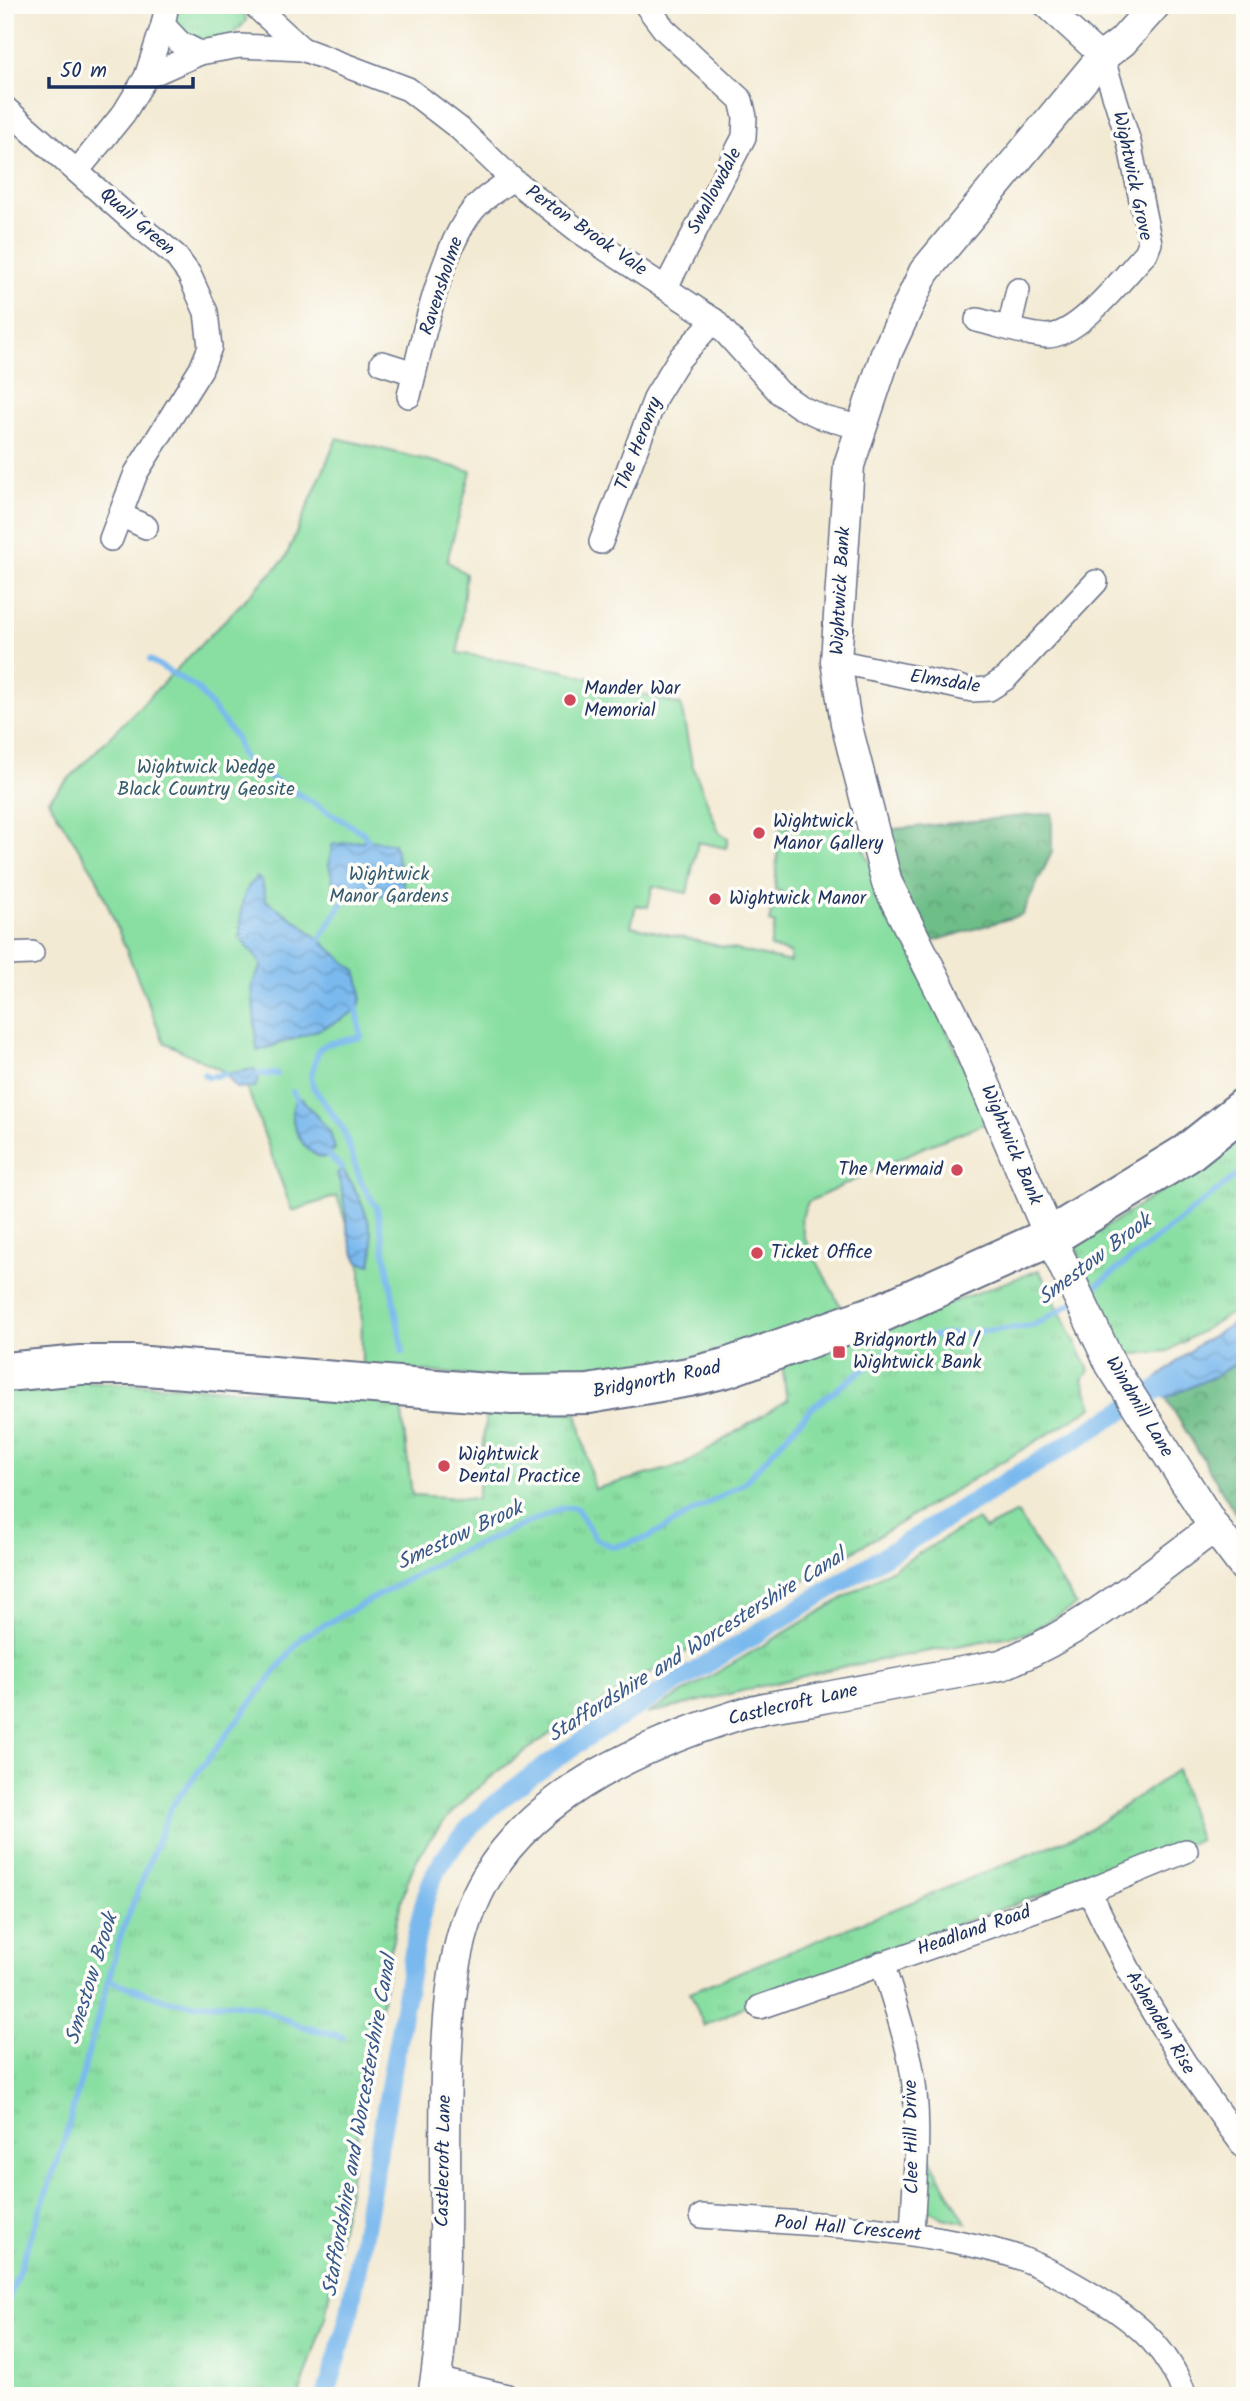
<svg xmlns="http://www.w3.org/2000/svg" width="1250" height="2401" font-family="Kalam,sans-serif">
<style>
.grass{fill:url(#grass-tufts);stroke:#528780;stroke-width:2}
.forest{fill:url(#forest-crowns);stroke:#447673;stroke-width:2}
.garden{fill:#89dfa2;stroke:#528780;stroke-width:2}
.water{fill:url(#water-waves);stroke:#4a74a6;stroke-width:2}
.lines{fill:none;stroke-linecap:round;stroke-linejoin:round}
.stream{stroke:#7ab9ee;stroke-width:6}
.canal{stroke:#7ab9ee;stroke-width:19}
.minor-casing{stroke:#677087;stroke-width:26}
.tertiary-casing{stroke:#677087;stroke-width:33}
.trunk-casing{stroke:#677087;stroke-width:42}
.minor{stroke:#fff;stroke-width:23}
.tertiary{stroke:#fff;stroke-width:30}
.trunk{stroke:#fff;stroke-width:38}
.poi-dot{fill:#d1495b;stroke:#fdfcf7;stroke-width:2.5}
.labels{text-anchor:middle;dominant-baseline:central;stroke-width:7;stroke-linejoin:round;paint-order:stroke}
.street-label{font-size:19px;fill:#1b2f5e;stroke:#fdfcf7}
.poi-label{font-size:19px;fill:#1b2f5e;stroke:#fdfcf7;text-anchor:start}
.park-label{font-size:19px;fill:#365b6f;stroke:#fdfcf7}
.water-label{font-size:21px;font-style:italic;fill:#385889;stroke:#fdfcf7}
</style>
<defs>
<pattern id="grass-tufts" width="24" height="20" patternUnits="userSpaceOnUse" patternTransform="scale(1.75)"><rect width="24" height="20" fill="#89dfa2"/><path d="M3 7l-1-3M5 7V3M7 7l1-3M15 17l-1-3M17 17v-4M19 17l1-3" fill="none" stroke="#76c08e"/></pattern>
<pattern id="forest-crowns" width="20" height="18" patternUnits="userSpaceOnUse" patternTransform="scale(1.75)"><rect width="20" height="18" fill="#6ebe88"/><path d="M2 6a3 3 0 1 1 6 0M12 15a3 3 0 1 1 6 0" fill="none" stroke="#5a9b72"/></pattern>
<pattern id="water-waves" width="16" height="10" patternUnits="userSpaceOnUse" patternTransform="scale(1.75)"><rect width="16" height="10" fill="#7ab9ee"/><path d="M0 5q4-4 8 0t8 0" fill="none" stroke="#6397c4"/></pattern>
</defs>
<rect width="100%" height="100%" fill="#fdfcf7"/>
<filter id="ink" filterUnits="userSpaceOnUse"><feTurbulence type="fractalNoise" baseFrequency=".0143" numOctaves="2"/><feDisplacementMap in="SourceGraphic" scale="14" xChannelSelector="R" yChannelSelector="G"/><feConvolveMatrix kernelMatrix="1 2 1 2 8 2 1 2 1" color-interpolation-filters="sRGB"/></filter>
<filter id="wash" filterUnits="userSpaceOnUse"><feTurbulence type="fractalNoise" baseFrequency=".00686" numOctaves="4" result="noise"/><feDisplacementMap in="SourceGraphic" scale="28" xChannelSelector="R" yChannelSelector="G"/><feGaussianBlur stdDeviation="1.57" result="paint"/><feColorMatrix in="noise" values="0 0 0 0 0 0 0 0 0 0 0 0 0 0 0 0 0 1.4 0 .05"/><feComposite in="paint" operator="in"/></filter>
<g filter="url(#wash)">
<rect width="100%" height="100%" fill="#f3ead3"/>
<g class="grass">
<path d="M 174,5 L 244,5 L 246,21 C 232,40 215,43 193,42 L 173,25 Z"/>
<polygon points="1245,1123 1245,1305 1168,1351 1123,1355 1075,1247 1189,1173"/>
<path d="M 1039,1270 L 1089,1370 L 1083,1380 L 1093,1407 L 557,1729 C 507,1764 450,1802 419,1856 C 408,1875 403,1897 397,1917 L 325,2317 L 299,2396 L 5,2396 L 6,1390 L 56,1380 L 400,1398 L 412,1495 L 477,1499 L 487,1406 L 577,1413 L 594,1489 L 683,1465 L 787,1400 L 782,1365 Z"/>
<polygon points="1017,1513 1076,1605 1027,1633 837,1668 647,1714 977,1519 985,1529"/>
<polygon points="1177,1770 1199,1840 949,1927 749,2004 704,2026 690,1992 1087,1831"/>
<polygon points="925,2150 966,2223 943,2218 929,2210 923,2195"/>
</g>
<g class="forest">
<polygon points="1052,813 1052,852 1022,915 927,943 898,881 886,830"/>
<polygon points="1245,1357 1245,1529 1166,1398 1215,1376"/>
</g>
<path class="garden" d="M 337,438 L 471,471 L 447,561 L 466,574 L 458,653 L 564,671 L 681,705 L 692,764 L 719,832 L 728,839 L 726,848 L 698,842 L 687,893 L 653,886 L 648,907 L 636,905 L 631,926 L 790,962 L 790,953 L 770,947 L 775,924 L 769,922 L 772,908 L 777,909 L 781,891 L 775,890 L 779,828 L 852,824 L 989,1122 L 924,1147 L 808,1202 L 801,1219 L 804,1237 L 844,1313 C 763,1336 669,1372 586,1377 C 511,1381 436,1372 362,1366 L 361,1270 L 337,1196 L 292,1211 L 245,1082 L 164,1042 L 96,876 L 48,800 L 285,559 Z"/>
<g class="water">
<polygon points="368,840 394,844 405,891 357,900 334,885 329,865 332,845"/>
<path d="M 257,877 L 262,881 L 266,900 L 302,925 L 356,971 C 359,980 363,994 360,1003 C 355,1022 275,1045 257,1051 L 252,985 L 262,965 L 240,937 C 241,914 239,892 257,877 Z"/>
<path d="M 254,1069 C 259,1075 259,1080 255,1087 L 236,1088 L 226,1074 Z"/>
<path d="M 296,1098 L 302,1099 L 330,1132 L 335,1149 L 323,1158 C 300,1150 286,1120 296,1098 Z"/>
<path d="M 342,1168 C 359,1194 379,1233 371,1265 L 359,1262 C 342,1235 349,1203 337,1174 Z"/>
<polygon points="1245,1316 1245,1357 1215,1376 1166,1398 1150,1385 1193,1348"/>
</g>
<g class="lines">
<g class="stream">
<polyline points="150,660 197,688 236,738 241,754 249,765 362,832 368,840"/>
<polyline points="318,942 348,894"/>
<polyline points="357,1008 361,1037 327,1044 319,1049 311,1075 313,1087 343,1129 361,1182 377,1208 403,1352"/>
<polyline points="204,1074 208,1077"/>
<polyline points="258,1074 277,1074"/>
<polyline points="214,1076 226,1074"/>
<polyline points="293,1092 296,1098"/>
<polyline points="328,1154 342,1168"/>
<polyline points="1087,1293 1245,1169"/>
<polyline points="108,1980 167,2000 192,2004 227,2003 255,2006 301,2026 343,2037"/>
<polyline points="5,2310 63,2145 121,1934 171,1807 302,1637 453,1555 562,1508 576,1508 596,1539 613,1547 647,1538 744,1483 812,1408 904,1339 1033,1326 1072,1303"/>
</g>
<path class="canal" d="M 326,2396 L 348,2320 L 417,1933 C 422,1913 425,1894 434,1876 C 461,1820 534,1774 584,1739 L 1178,1377"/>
</g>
</g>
<g filter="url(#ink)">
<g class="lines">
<g class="minor-casing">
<g id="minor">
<polyline points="167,5 163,25 180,43 200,53 240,46 302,49 408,89 460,129 512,179 580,232 714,320 780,393 800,407 824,418 859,427"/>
<polyline points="254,5 302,49"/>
<polyline points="646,5 664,29 741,100 745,117 744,137 666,287"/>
<polyline points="146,77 200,53"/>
<polyline points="5,108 134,222 175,255 189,274 206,312 210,347 201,369 136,473 111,539"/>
<polyline points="78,170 124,113 146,77 163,25"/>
<path d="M 977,320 C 999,325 1025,335 1047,336 C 1079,336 1124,276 1146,253 L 1150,243 L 1129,142 L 1102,57 L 1045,5"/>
<polyline points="1009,328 1018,290"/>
<polyline points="382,363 414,373"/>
<path d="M 409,396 C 421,345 441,247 474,209 C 484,197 500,188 512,179"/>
<polyline points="121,515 146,527"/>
<polyline points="601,542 656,396 679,359 714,320"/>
<polyline points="836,661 972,690 989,689 1006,678 1096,582"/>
<polyline points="5,954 32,953"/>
<path d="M 1089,1891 C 1132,1983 1183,2067 1245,2148"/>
<path d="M 882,1963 C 892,1995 903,2027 910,2060 C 922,2116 915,2175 912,2232"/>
<polyline points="760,2007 1089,1891 1186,1851"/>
<path d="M 702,2216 C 805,2224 909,2226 1008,2254 C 1039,2263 1071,2282 1099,2299 C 1139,2324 1169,2350 1185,2396"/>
<polyline points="436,2379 507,2396"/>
</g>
</g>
<g class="tertiary-casing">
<g id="tertiary">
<polyline points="1155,5 1122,42 1102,57 924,272 886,354 849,465 836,661 846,723 887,883 968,1045 1050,1237 1111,1365 1214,1527 1245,1568"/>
<path d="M 433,2396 C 453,2282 441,2164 447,2049 C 450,1991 456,1929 486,1878 C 538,1790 648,1743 741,1714 C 765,1706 792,1704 817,1699 C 878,1687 940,1676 1001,1665 C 1082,1632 1145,1579 1214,1527"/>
</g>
</g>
<g class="trunk-casing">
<polyline id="trunk" points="5,1372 81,1365 134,1365 512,1395 589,1394 689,1377 726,1368 883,1312 1050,1237 1186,1154 1245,1107"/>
</g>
<use href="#minor" class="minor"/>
<use href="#tertiary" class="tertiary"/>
<use href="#trunk" class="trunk"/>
</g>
</g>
<g class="poi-dot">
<circle cx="570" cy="700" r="7"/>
<circle cx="759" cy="833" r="7"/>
<circle cx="715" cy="899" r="7"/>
<circle cx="957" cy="1170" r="7"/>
<circle cx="757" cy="1253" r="7"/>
<rect x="832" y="1345" width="14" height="14" rx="3.5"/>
<circle cx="444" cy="1466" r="7"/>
</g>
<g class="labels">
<g class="street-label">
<text transform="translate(1132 176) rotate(78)">Wightwick Grove</text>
<text transform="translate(715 191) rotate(-62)">Swallowdale</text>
<text transform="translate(137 222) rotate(41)">Quail Green</text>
<text transform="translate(586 231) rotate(35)">Perton Brook Vale</text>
<text transform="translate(442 286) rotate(-72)">Ravensholme</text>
<text transform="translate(639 444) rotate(-69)">The Heronry</text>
<text transform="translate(841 591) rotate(-87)">Wightwick Bank</text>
<text transform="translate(945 682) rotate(9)">Elmsdale</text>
<text transform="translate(1011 1145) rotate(67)">Wightwick Bank</text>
<text transform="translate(657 1380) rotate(-11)">Bridgnorth Road</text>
<text transform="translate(1139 1407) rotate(59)">Windmill Lane</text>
<text transform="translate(793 1705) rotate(-13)">Castlecroft Lane</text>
<text transform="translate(974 1931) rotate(-19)">Headland Road</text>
<text transform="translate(1160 2023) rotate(59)">Ashenden Rise</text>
<text transform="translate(912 2137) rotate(-91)">Clee Hill Drive</text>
<text transform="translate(444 2161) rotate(-89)">Castlecroft Lane</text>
<text transform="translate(848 2229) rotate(5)">Pool Hall Crescent</text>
</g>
<g class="poi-label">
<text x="584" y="689">Mander War<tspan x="584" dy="22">Memorial</tspan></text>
<text x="773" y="822">Wightwick<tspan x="773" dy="22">Manor Gallery</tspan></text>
<text x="729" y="899">Wightwick Manor</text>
<text x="943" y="1170" text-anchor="end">The Mermaid</text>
<text x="771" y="1253">Ticket Office</text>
<text x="853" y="1341">Bridgnorth Rd /<tspan x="853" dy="22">Wightwick Bank</tspan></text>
<text x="458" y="1455">Wightwick<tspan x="458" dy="22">Dental Practice</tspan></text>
</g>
<g class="park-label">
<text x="206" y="768">Wightwick Wedge<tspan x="206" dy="22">Black Country Geosite</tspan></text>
<text x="389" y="875">Wightwick<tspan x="389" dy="22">Manor Gardens</tspan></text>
</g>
<g class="water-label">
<text transform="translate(1095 1260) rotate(-37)">Smestow Brook</text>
<text transform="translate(460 1536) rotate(-25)">Smestow Brook</text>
<text transform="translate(697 1646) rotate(-32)">Staffordshire and Worcestershire Canal</text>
<text transform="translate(92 1979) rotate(-73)">Smestow Brook</text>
<text transform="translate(360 2126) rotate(-80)">Staffordshire and Worcestershire Canal</text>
</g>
</g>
<rect width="1250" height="2401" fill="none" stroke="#fdfcf7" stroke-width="28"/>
<path d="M49 77v10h144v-10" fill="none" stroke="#1b2f5e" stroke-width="3.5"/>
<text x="60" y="77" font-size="21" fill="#1b2f5e" stroke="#fdfcf7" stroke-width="5" paint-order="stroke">50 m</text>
</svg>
